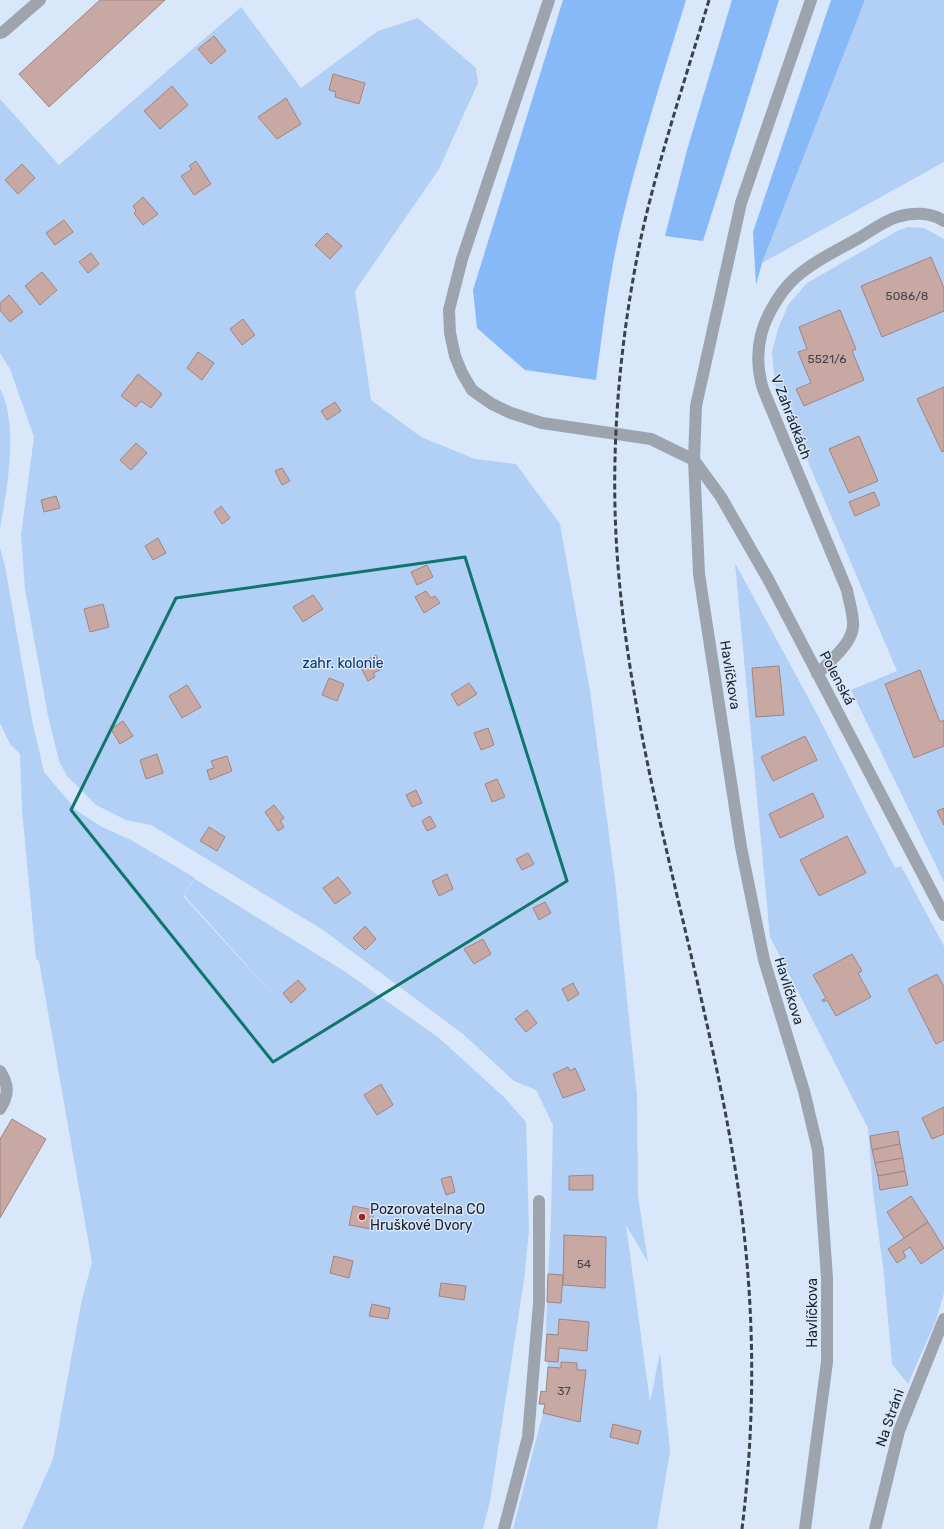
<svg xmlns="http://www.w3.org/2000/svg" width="944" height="1529" font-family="Rubik,sans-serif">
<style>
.green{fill:#b2cff5}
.forest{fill:#87b8f7}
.building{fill:#c8a8a3;stroke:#a2847f}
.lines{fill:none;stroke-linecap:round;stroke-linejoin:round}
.minor{stroke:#9da4ae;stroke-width:12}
.rail{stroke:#39414b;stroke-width:3;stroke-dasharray:6 3;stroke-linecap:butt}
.marked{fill:none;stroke:#0f766e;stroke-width:3;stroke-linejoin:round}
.poi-dot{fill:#b02017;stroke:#d9e7fa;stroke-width:1.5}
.labels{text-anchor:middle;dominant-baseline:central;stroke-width:3;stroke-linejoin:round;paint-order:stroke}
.number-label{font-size:12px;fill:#464348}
.street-label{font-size:14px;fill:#1a212a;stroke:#d9e7fa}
.park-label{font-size:14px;fill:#073870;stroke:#d9e7fa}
.poi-label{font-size:14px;fill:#1a212a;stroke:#d9e7fa;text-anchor:start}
</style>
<rect width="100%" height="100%" fill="#d9e7fa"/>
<g class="green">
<polygon points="865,0 944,0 944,162 762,263"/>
<polygon points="241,7 301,88 378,31 418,18 476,68 478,83 439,169 355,291 371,400 421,437 475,459 516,464 560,524 590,691 615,880 637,1097 638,1196 648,1262 626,1225 650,1402 660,1353 670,1451 657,1529 513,1529 543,1413 545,1405 539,1404 541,1391 546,1391 548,1367 547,1361 545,1361 548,1274 551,1218 553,1125 536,1090 514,1081 463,1034 323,930 151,825 126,820 96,805 67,776 59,761 48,716 25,589 21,535 34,437 10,369 0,353 0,99 59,165"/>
<polygon points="908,227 924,228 944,239 944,882 851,690 897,671 775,384 772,352 778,329 788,305 807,283 899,230"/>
<path d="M 0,389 C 19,424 7,490 0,529 Z"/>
<polygon points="0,548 5,566 32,720 44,772 76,810 102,827 131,840 195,878 183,896 285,1008 184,895 195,879 344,971 439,1038 505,1098 526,1122 529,1231 524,1280 490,1501 483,1529 22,1529 53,1459 81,1304 92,1262 39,961 36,959 22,810 20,754 10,744 0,723"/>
<polygon points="735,563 817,714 895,868 901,866 944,946 944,1293 936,1320 908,1384 892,1364 884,1275 873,1191 868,1128 770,937"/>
</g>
<g class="forest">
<path d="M 563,0 L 686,0 C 663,75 639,149 621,225 C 609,276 603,328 596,380 L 525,370 L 477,328 L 473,290 Z"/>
<polygon points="732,0 779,0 703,241 665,236 687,150"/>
<polygon points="831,0 865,0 762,263 756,285 753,232"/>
</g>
<g class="building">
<polygon points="100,0 165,0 49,107 19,74"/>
<polygon points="214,36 226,51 211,64 198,49"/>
<polygon points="333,74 365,83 359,104 335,97 336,92 329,90"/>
<polygon points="172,86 188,105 160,129 144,111"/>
<polygon points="286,98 301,124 277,139 258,117"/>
<polygon points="196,161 211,184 194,195 181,176 192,169 189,166"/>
<polygon points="22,164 35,178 18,194 5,180"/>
<polygon points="143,197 158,214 143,225 134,213 136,211 133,206"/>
<polygon points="64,220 73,232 55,245 46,233"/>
<polygon points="327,233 342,246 330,259 315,245"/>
<polygon points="91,253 99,264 88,273 79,262"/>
<polygon points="931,257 944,288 944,311 882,337 861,286"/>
<polygon points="42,272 57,290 40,305 25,286"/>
<polygon points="9,295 23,312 10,322 0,310 0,303"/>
<polygon points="840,310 856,349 852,351 864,380 804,406 796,389 811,383 798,352 807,349 799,327"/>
<polygon points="243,319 255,335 242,345 230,329"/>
<polygon points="198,352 214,363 202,380 187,368"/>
<polygon points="138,374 162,394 151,408 141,401 136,407 121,396"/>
<polygon points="944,387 944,451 942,452 917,399"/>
<polygon points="335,402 341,411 327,420 321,411"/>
<polygon points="859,436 878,481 849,493 829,449"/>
<polygon points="136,443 147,453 131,470 120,460"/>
<polygon points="282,468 290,481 282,485 275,471"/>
<polygon points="874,492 880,505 855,516 849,502"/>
<polygon points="56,496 60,508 44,512 41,500"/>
<polygon points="221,506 230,518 222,524 214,512"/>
<polygon points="158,538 166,553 153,560 145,546"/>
<polygon points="427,565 433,577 417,585 411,572"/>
<polygon points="426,591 431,598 435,596 440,603 424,613 415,597"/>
<polygon points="313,595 323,609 303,622 293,607"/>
<polygon points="103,604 109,627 90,632 84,609"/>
<polygon points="376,655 382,669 373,673 375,677 368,681 359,664"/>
<polygon points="779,666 784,715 756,717 752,668"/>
<polygon points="920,670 940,722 944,720 944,746 914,758 885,684"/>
<polygon points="329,678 344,684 337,701 322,695"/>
<polygon points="469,683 477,694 458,706 451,694"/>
<polygon points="187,685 201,707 182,718 169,696"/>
<polygon points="123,721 133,736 120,744 111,729"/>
<polygon points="488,728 494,745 481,750 474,733"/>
<polygon points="805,736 817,760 773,781 761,757"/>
<polygon points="157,754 163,773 146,779 140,760"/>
<polygon points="227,756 232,771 210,780 207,770 214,768 211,761"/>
<polygon points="497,779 505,797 492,802 485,784"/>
<polygon points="416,790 422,803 412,807 406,795"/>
<polygon points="813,793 824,817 780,838 769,814"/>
<polygon points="274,805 284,818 280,821 284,827 278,831 265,812"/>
<polygon points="944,808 944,825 937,811"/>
<polygon points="430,816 436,827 427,831 422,821"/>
<polygon points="209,827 225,837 217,851 200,841"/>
<polygon points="847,836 866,873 819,896 800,860"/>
<polygon points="528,853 534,864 522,870 516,859"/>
<polygon points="447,874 453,889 439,896 432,881"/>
<polygon points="338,877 351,893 335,904 323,888"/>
<polygon points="545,902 551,913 539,920 533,908"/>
<polygon points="365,926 376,939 365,950 353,938"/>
<polygon points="483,939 491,954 474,964 464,949"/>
<polygon points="852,954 862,971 858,973 871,997 836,1016 827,1000 823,1002 822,1000 826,998 813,975"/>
<polygon points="937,974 944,987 944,1040 936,1044 908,989"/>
<polygon points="298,980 306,989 291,1003 283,993"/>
<polygon points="573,983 579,994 568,1001 562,989"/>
<polygon points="527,1010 537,1023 526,1032 515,1019"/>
<polygon points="568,1067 570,1071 575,1068 585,1090 563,1098 553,1074"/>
<polygon points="381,1084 393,1105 377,1115 364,1095"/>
<polygon points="944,1107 944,1134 932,1139 922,1118"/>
<polygon points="12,1119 46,1139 0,1218 0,1139"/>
<polygon points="898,1131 900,1144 872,1150 870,1136"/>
<polygon points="900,1144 903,1158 875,1163 872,1150"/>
<polygon points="903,1158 905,1171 878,1176 875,1163"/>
<polygon points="905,1171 908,1185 880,1190 878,1176"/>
<polygon points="593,1175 593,1190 569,1190 569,1176"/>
<polygon points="451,1176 455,1192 446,1195 441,1179"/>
<polygon points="911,1196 928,1222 904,1238 887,1212"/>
<polygon points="353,1206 374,1210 371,1229 349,1225"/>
<polygon points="928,1222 944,1248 921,1264 910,1247 903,1252 906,1257 897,1263 888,1249"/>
<polygon points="564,1235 606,1237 605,1288 563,1285"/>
<polygon points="334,1256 353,1261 349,1278 330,1273"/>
<polygon points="548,1274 563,1275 561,1303 547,1302"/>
<polygon points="441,1283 466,1286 464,1300 439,1296"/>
<polygon points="372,1304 390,1308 388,1319 369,1316"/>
<polygon points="559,1319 589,1322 587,1351 559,1348 558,1362 545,1361 547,1334 558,1335"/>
<polygon points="561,1362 577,1363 577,1370 586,1370 580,1422 543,1413 545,1404 539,1404 541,1391 546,1392 548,1367 561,1368"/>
<polygon points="613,1424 641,1431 638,1444 610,1437"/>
</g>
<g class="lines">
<g class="minor">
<polyline points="549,0 462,259 449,310 450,333 455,356 462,373 472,390 492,404 511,413 542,423 651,439 694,460 721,497 768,579 944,915"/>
<polyline points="0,33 3,32 40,0"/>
<path d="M 817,674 C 829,662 851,645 853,627 C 854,615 849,602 847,590 L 763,389 C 755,362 757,335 771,310 C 777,299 786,286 795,278 C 814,261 838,250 859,238 C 871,231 884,221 897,217 C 912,212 931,212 944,221"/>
<path d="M 0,1071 C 9,1085 9,1095 0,1109"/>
<polyline points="504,1529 528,1437 539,1303 539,1201"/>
<polyline points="805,1529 827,1362 827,1278 818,1150 804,1091 764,960 741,847 699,574 694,460 696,406 741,203 811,0"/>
<polyline points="875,1529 899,1431 944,1319"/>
</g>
<path class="rail" d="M 709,0 C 686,77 660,154 642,233 C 619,341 609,455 618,566 C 635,777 707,978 738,1187 C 755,1301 756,1415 742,1529"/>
</g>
<path class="marked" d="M 465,557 L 567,881 L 273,1062 L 71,810 L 176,598 Z"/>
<circle class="poi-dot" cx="362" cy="1217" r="4"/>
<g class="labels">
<g class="number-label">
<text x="907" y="296">5086/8</text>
<text x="827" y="359">5521/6</text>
<text x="584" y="1264">54</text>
<text x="564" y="1391">37</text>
</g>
<g class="street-label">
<text transform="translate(791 417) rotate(69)">V Zahrádkách</text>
<text transform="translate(730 675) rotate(81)">Havlíčkova</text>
<text transform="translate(837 678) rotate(62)">Polenská</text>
<text transform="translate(789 991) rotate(73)">Havlíčkova</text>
<text transform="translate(812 1313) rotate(-90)">Havlíčkova</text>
<text transform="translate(890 1418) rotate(-71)">Na Stráni</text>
</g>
<g class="park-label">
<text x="343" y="663">zahr. kolonie</text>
</g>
<g class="poi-label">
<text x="370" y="1209">Pozorovatelna CO<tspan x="370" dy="16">Hruškové Dvory</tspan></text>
</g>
</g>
</svg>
